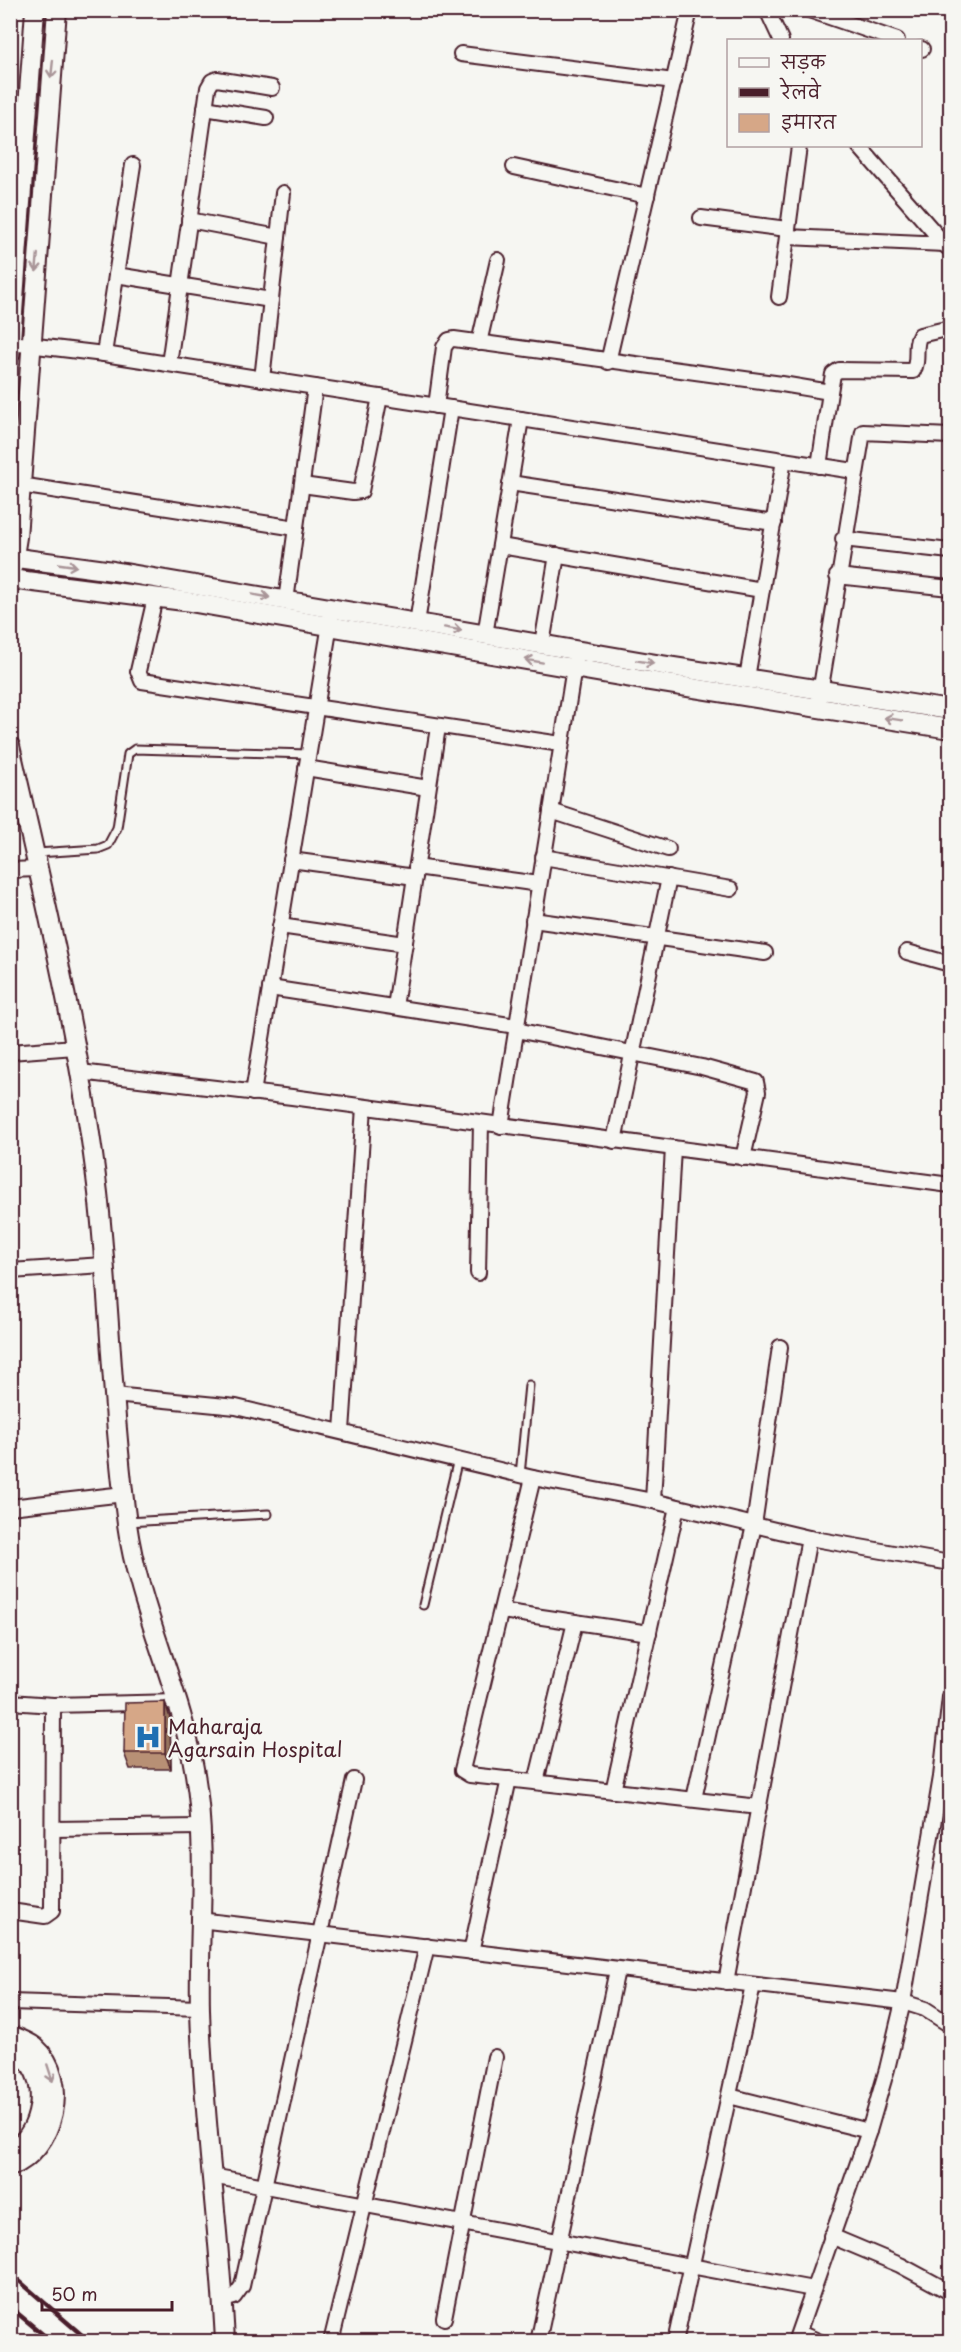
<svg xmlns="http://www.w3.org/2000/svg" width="961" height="2352" font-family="'Playpen Sans','Playpen Sans Deva',sans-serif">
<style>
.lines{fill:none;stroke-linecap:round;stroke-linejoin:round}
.service-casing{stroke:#4a1f2b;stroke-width:11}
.minor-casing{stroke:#4a1f2b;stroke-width:18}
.tertiary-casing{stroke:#4a1f2b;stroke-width:22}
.service{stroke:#f6f6f2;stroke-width:7}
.minor{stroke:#f6f6f2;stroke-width:14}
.tertiary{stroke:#f6f6f2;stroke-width:18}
.rail{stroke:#4a1f2b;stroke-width:4.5}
.wall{fill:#b89074;stroke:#4a1f2b;stroke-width:1.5}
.shaded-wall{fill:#96755e;stroke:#4a1f2b;stroke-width:1.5}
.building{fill:#d6a787;stroke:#4a1f2b;stroke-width:1.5}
.oneway{stroke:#a99598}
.labels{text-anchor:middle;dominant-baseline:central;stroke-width:4.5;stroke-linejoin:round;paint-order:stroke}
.poi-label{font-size:20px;fill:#4a1f2b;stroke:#f6f6f2;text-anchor:start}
</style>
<rect width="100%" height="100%" fill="#f6f6f2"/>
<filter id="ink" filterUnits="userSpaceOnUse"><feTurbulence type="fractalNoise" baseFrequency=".0167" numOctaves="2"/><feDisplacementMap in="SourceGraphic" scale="12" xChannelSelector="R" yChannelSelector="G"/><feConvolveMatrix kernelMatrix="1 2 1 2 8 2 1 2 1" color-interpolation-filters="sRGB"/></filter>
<g filter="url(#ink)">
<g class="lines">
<g class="service-casing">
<g id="service">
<polyline points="37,853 98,849 108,845 117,828 128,754 135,749 308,754"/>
<polyline points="520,1475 529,1385"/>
<polyline points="127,1522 268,1514"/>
<polyline points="423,1605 458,1459"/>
<polyline points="799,2329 829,2342"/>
</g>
</g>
<g class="minor-casing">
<g id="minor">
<polyline points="767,10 781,40"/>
<polyline points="809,10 897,40"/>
<polyline points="920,49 922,49"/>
<polyline points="461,54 674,81"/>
<polyline points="205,108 266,118"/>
<polyline points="859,146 947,247"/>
<polyline points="514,167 647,196"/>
<polyline points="701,218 787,229"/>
<polyline points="189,220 278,237"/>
<polyline points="787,237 945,244"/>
<polyline points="116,275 271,300"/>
<polyline points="779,297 799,146"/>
<polyline points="11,343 104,354 854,471"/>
<polyline points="479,343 498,260"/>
<polyline points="104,354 133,165"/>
<polyline points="608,362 690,10"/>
<polyline points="169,364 208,88 212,81 217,79 272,88"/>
<polyline points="262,379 283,193"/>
<path d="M 830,392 L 833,374 L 839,370 L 913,371 C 920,360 913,346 920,335 L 950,328"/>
<polyline points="436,406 444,347 449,340 454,339 782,384 830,392 819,466"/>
<polyline points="510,483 774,523"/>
<polyline points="20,485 296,528"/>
<polyline points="302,485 353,492 361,491 380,397"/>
<polyline points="843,539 950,551"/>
<polyline points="500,546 762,590"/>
<polyline points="837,576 950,588"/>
<polyline points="155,598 138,671 142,681 561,744"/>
<polyline points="286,601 315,387"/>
<polyline points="417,623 451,408"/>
<polyline points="485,635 521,419"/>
<polyline points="542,644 557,555"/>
<polyline points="747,678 784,460"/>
<polyline points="819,699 863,432 950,436"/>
<polyline points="306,768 428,788"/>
<polyline points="551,811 668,849"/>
<polyline points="543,857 731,889"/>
<polyline points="291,860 415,877"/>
<polyline points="416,867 539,884"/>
<polyline points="10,870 38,869"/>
<polyline points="533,920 765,953"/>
<polyline points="280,926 405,944"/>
<polyline points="907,952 950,964"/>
<polyline points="270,988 516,1026"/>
<polyline points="395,1007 438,727"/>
<polyline points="516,1030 702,1067 756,1082 758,1092 743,1158"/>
<polyline points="10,1052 75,1047"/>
<polyline points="80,1072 292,1097 950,1185"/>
<polyline points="253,1093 331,618"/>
<polyline points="501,1126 575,661"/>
<polyline points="614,1141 669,878"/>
<polyline points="10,1271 104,1265"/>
<polyline points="478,1273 481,1123"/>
<polyline points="114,1395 236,1407 533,1478 653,1501 809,1538 950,1563"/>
<polyline points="342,1431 364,1107"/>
<polyline points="533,1478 462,1770 470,1775 759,1807"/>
<polyline points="653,1501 673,1148"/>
<polyline points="10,1507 124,1494"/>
<polyline points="501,1611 649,1633"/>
<polyline points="10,1702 53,1705 178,1702"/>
<polyline points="536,1782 575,1622"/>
<polyline points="613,1791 677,1507"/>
<polyline points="694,1799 754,1525 780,1347"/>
<polyline points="53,1829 200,1827"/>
<polyline points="10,1911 45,1916 52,1911 53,1705"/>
<polyline points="199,1920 903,2002 925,2009 950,2025"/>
<polyline points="471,1952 509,1779"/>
<polyline points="726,1982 809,1538"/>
<polyline points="10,2002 200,2008"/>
<polyline points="729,2096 869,2131"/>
<polyline points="212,2176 813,2289"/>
<polyline points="831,2236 900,2265 950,2292"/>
<polyline points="223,2300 234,2297 242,2286 354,1780"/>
<polyline points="444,2318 495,2057"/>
<polyline points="331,2342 427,1946"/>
<polyline points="538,2342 617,1970"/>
<polyline points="675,2342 753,1985"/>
<polyline points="795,2342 869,2131 887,2069 903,2002 941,1777 950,1697"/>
</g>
</g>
<g class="tertiary-casing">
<g id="tertiary">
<polyline points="10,354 35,10"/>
<polyline points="10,557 113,571 662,665 950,710"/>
<polyline points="12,568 17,537 57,10"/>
<polyline points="10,579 184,601 643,680 950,729"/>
<path d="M 10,746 C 44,894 80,1042 98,1193 C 110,1303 112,1414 127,1524 C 139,1610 181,1689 195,1774 C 208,1851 198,1932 200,2010 C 203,2121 220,2231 225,2342"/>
<path d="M 10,2035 C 18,2038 29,2042 35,2047 C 72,2080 54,2150 10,2167"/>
<path d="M 10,2049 C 19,2054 27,2058 32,2067 C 48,2092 39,2138 10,2150"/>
</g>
</g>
<use href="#service" class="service"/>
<use href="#minor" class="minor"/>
<use href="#tertiary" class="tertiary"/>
<g class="rail">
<polyline points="10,2273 90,2342"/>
<polyline points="10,2307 52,2342"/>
</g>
</g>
<polygon class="wall" points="165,1702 170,1718 171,1769 130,1769 124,1753"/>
<polygon class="shaded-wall" points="165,1702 170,1718 171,1769 165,1753"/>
<polygon class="building" points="165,1702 165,1753 124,1753 125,1703"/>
<defs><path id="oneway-shaft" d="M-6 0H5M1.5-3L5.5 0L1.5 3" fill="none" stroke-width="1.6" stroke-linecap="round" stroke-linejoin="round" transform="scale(1.5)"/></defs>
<g class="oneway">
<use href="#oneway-shaft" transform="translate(52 69) rotate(96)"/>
<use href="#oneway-shaft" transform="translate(37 263) rotate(95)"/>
<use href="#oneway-shaft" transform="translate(68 565) rotate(8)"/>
<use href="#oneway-shaft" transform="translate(261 596) rotate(10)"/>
<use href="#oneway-shaft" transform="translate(453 629) rotate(10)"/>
<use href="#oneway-shaft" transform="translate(534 661) rotate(-170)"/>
<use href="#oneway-shaft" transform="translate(645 662) rotate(10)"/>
<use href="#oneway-shaft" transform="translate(893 719) rotate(-171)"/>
<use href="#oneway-shaft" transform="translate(50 2073) rotate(72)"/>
</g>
</g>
<defs>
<g id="hospital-bare" transform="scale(2.07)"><path d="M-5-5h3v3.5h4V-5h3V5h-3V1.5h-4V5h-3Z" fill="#1f6fb2" stroke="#f6f6f2" stroke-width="2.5" paint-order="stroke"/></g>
</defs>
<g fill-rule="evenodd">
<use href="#hospital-bare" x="148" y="1737"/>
</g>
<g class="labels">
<g class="poi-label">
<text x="168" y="1726">Maharaja<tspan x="168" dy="23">Agarsain Hospital</tspan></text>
</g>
</g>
<rect width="961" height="2352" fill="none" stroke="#f6f6f2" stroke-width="36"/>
<rect x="18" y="18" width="925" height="2316" fill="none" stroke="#4a1f2b" stroke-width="2" filter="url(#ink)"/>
<rect x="727" y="39" width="195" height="108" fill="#f6f6f2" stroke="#b1a0a2" stroke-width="1.5"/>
<rect x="739" y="58" width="30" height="9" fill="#f6f6f2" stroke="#b1a0a2" stroke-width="1.5"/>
<text x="781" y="69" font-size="18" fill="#4a1f2b">सड़क</text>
<rect x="739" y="88" width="30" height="9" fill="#4a1f2b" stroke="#b1a0a2" stroke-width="1.5"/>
<text x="781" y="99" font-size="18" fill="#4a1f2b">रेलवे</text>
<rect x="739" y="114" width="30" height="18" fill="#d6a787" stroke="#b1a0a2" stroke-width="1.5"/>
<text x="781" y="129" font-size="18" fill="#4a1f2b">इमारत</text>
<path d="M42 2301v9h130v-9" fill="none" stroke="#4a1f2b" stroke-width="3"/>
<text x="51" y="2301" font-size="18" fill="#4a1f2b" stroke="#f6f6f2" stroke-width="4.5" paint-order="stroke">50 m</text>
</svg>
